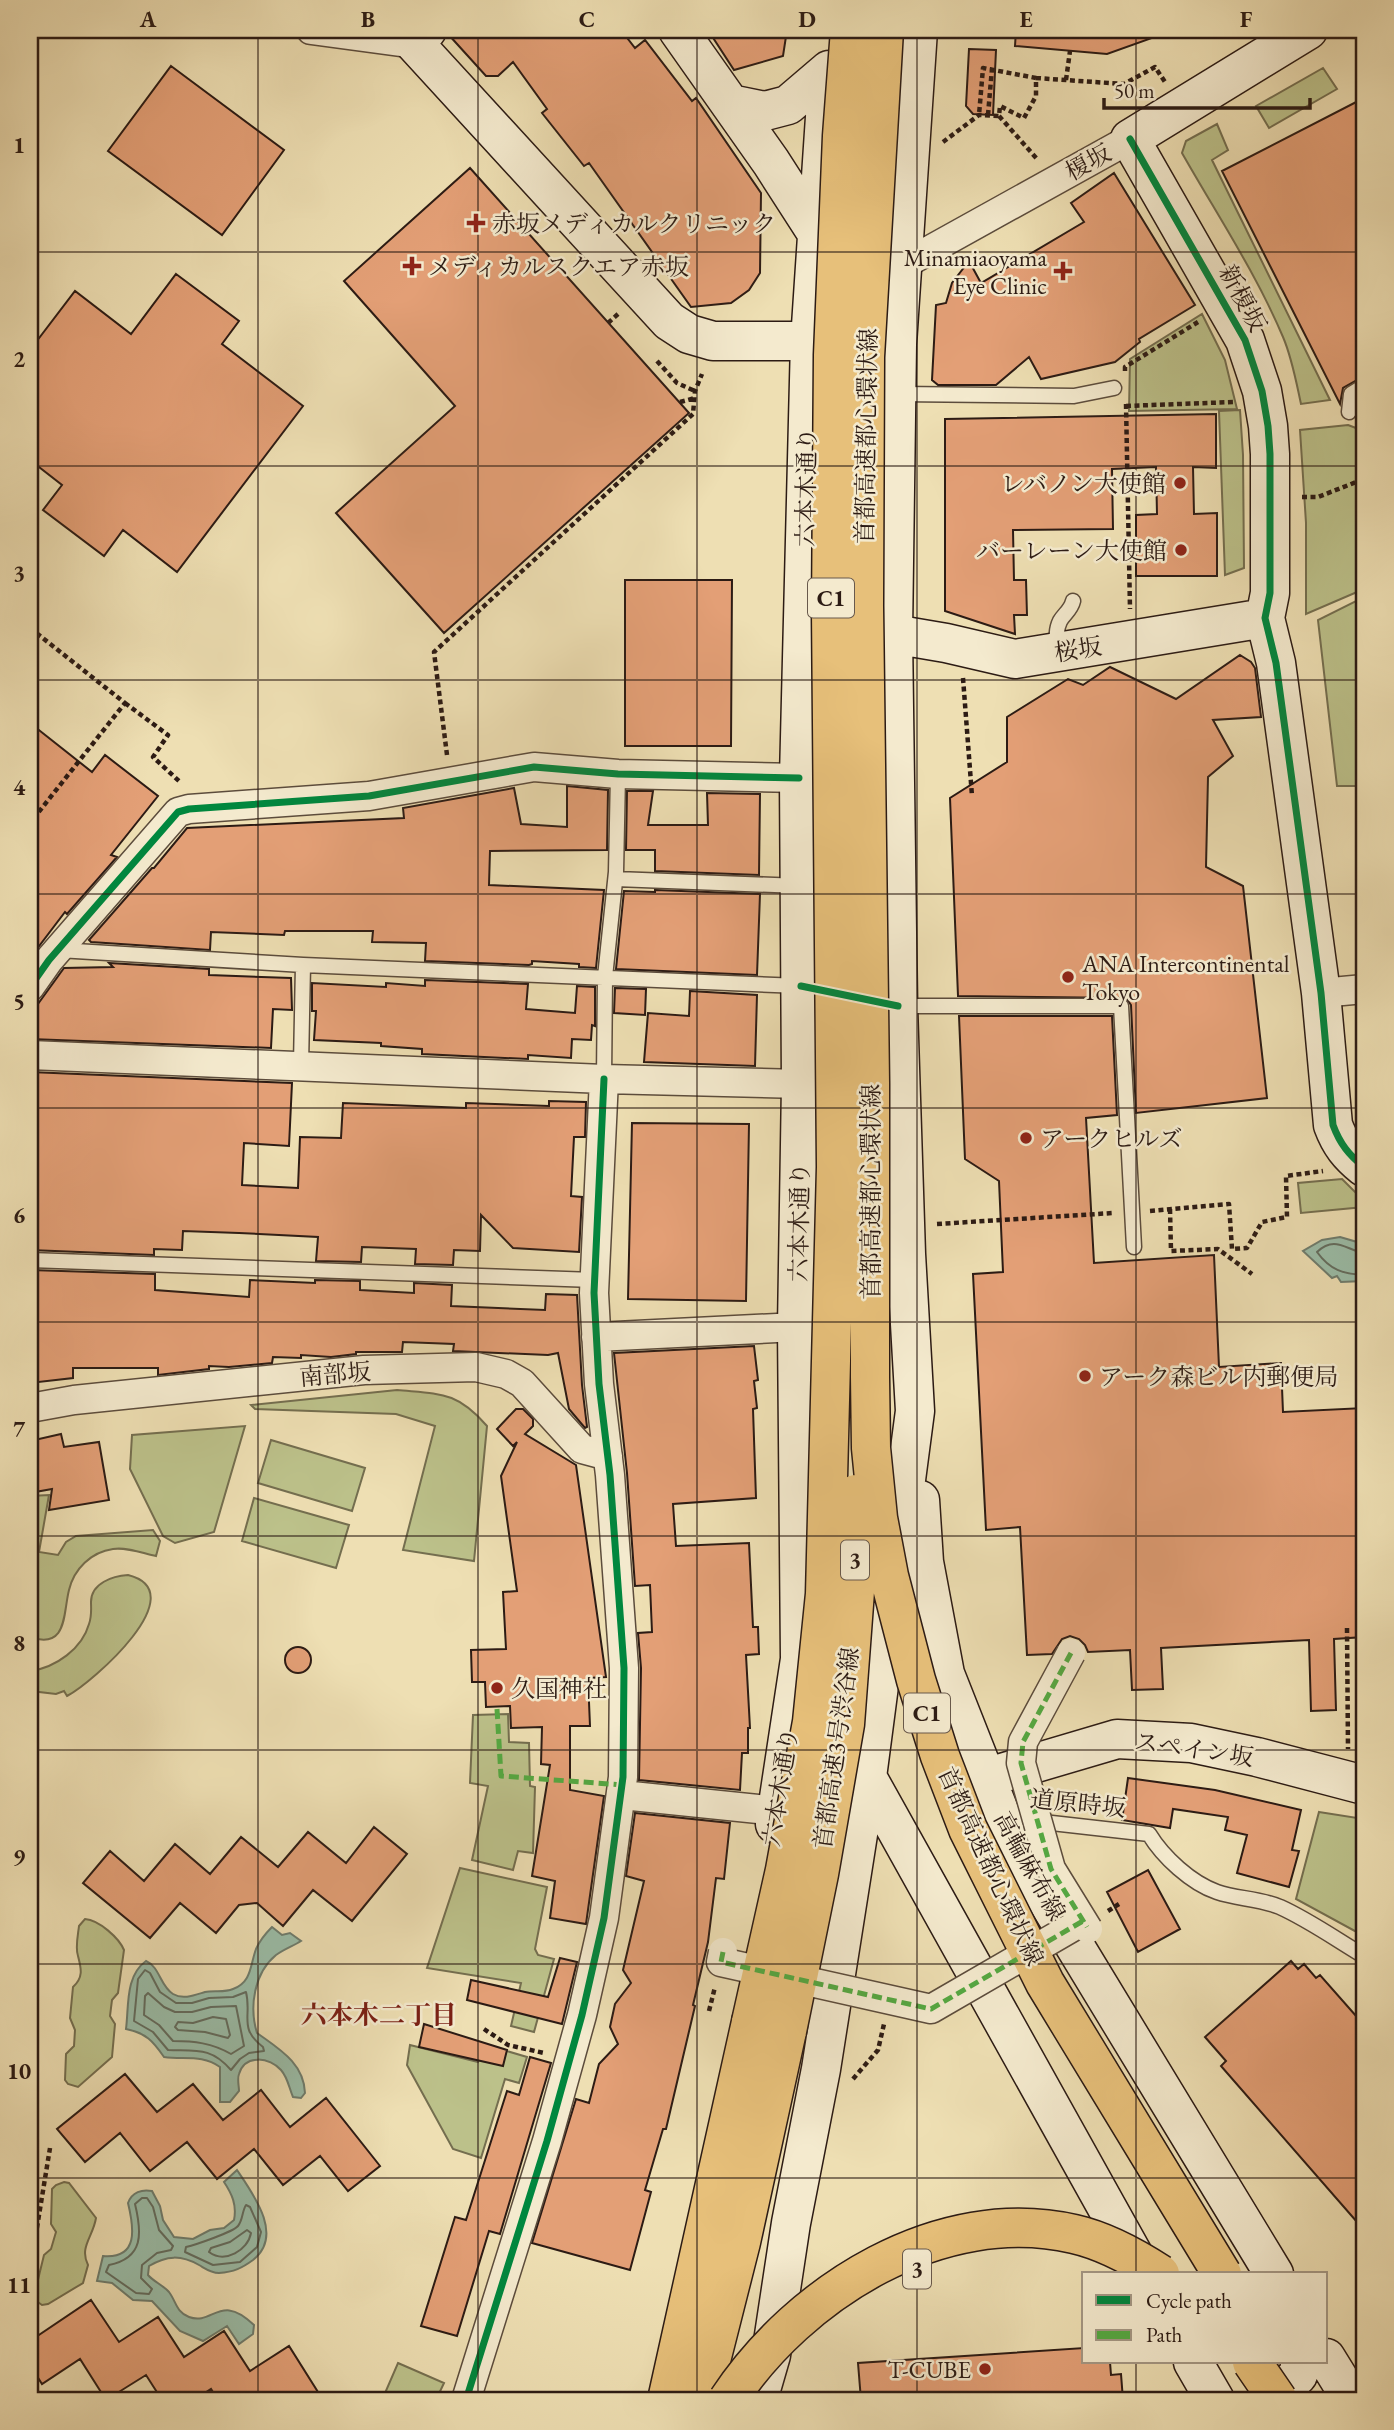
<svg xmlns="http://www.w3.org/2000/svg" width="1394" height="2430" viewBox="0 0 1394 2430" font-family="'EB Garamond','Noto Serif JP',serif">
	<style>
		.green { fill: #bcc18a; stroke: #746e4f; stroke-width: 2 }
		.water { fill: #9abda8; stroke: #6e7c6d; stroke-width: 2 }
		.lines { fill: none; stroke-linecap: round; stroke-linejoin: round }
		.shore { stroke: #636c5e; stroke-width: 2 }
		.building { fill: #e39f76; stroke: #2c1b14; stroke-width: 2 }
		.lane-casing { stroke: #5c4c3c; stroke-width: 17 }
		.street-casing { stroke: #5c4c3c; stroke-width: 31 }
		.secondary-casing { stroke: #2c1b14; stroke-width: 41 }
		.highway-casing { stroke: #2c1b14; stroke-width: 41 }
		.path { stroke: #2c1b14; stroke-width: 4.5; stroke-dasharray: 5 3.5; stroke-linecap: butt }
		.lane { stroke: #f4eace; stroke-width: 14 }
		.street { stroke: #f4eace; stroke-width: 28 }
		.secondary { stroke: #f4eace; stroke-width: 38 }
		.highway { stroke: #e7c07a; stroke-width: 38 }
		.street-bridge-casing { stroke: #5c4c3c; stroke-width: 31; stroke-linecap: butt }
		.highway-bridge-casing { stroke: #2c1b14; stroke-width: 41; stroke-linecap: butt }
		.street-bridge { stroke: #f4eace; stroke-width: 28 }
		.highway-bridge { stroke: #e7c07a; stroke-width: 38 }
		.quiet { stroke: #54a942; stroke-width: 5; stroke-dasharray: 10 5; stroke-linecap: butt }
		.cycleway-casing { stroke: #f4eace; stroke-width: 11 }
		.cycleway { stroke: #00873e; stroke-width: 7 }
		.grid { fill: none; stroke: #2c1b14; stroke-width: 2; stroke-opacity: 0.55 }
		.poi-dot { fill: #8f2418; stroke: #f4eace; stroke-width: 2.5 }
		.labels { text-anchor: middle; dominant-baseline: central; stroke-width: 5; stroke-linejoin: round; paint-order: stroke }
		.shield { fill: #f4eace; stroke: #68594c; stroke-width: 2 }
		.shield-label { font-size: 23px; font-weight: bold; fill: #2c1b14 }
		.street-label { font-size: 24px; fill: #2c1b14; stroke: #f4eace }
		.poi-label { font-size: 24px; fill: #2c1b14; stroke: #f4eace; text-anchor: start }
		.neighbourhood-label { font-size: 26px; font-weight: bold; fill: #7a1f14; stroke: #f4eace }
		.neatline { fill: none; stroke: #2c1b14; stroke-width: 2.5 }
		.grid-label { font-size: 23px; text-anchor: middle; font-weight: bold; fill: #2c1b14 }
	</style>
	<rect width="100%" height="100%" fill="#eedfb3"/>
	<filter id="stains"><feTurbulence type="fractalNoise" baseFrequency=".00286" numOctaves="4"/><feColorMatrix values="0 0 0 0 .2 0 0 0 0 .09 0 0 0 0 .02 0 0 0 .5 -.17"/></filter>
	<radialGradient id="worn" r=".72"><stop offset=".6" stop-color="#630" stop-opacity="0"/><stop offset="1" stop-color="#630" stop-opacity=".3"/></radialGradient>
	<path class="green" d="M1323,68L1337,89L1269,128L1256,106Z
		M1217,124L1228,150L1212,160L1330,400L1301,404C1296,381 1292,358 1283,337C1256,273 1216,213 1182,153L1186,141Z
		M1202,314L1225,360L1237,409L1129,411L1130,359Z
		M1240,410L1243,455L1244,568L1225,575L1219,411Z
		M1348,425L1364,431V589L1306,614V523L1300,430Z
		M1364,597V786H1337L1318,620Z
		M1342,1179L1356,1193L1364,1196V1207L1301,1213L1298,1183Z
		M397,1390C440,1394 457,1391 487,1426L474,1561L403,1550L435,1426L396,1414L255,1409L251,1405Z
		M245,1426L214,1532L175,1543L163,1536L130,1469L132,1435Z
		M271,1440L365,1468L352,1511L258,1483Z
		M49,1495L39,1552L58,1555L66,1542L76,1536L153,1530L160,1541L156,1556C142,1553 127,1547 113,1549C91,1552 74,1569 69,1590C63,1613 68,1650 30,1637V1496Z
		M254,1498L349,1525L336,1568L242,1541Z
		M128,1575C196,1592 92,1683 67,1696L64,1691L56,1694L31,1691V1671C56,1667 82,1649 89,1624C92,1616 91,1609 91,1602C91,1583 113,1576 128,1575Z
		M508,1714L509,1742L529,1743L530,1786L535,1787L533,1853L518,1851L513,1870L472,1860L488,1786L470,1783L473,1715Z
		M1319,1812L1364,1819V1936L1296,1899Z
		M460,1868L547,1887L535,1949L538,1955L554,1959L534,2032L511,2026L521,1983L427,1968Z
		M85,1919C99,1920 119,1938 124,1950L118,1993L112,2000L110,2016L115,2024L112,2057L78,2087L68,2084L65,2080L66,2054L74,2046L75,2030L70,2018L73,1987C84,1977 81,1968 78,1956C75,1948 78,1935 79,1926Z
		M483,2044L527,2057L519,2083L505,2079L481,2158L453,2149L407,2065L410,2045L478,2062Z
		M64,2182L69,2183L96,2218C93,2237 79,2247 88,2265L83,2283L48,2304L42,2305L35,2300L34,2296L44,2255L51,2249L56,2232L51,2224L52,2189L56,2185Z
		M398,2363L444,2383L436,2400H382Z"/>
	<path class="water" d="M1340,1237L1357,1242L1364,1248V1281L1341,1282L1337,1276L1332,1278L1303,1251L1322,1240Z
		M272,1927L282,1935L290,1933L301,1941C293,1946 284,1949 276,1955C254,1973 249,2007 257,2033C279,2049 304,2063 305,2093L301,2098L293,2097C289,2088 288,2078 281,2070C270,2057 245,2054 239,2074C237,2079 239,2086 239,2091L230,2102H220V2067C202,2054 184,2060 164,2057C153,2041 146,2033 126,2029C129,2006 125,1976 146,1961C160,1967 160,1986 173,1994C183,2000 195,1995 205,1992C214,1990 224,1993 233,1989C252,1982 250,1965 256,1949C260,1940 266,1933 272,1927Z
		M237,2170C254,2195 284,2236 253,2260C242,2268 234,2272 219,2273C211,2273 206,2269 199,2265C181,2255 167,2255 149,2266L148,2275C154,2282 163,2285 169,2292C176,2301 176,2312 189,2317C213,2326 220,2292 254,2325L253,2334L239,2344L227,2326L203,2341L180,2331L152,2301L133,2300L112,2283L97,2281L103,2256C139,2259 134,2228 128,2203C132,2192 142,2189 152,2191L160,2206L163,2220L174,2237L193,2239L210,2230L224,2228L234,2220C237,2205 232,2194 224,2182Z"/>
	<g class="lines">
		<path class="shore" d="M1364,1253C1346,1250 1335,1235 1317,1252C1330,1270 1343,1274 1364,1275
			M145,1970L150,1973L160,1992L176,2003H192L209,1998L233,1997L246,1992C252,2016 238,2028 263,2047L264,2051L249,2053L240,2059L231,2070C211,2047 197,2051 168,2050L153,2032L134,2021L138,1979Z
			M148,1993L164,2007L175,2012H192L211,2007L236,2006L244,2046L231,2054C212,2043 194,2041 173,2041L159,2025L144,2015L145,1996Z
			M213,2017L226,2019L230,2035L228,2038L205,2032L178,2030L175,2027L178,2022L193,2023Z
			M142,2198H147L153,2207L159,2230L173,2246L171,2250L157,2253L142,2265L141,2278L152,2289L149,2294L136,2293L106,2272L109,2265C144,2258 142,2233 135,2204Z
			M246,2205L250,2207L261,2232L257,2247L240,2262L213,2265L185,2252L186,2247C195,2245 233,2232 238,2226C243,2220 242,2211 246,2205Z
			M247,2230L251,2233C248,2250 225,2264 209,2252L211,2248L230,2242Z"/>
	</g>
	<path class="building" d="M448,30H621L635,48L645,40L692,101L696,98L761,193L760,273L749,290L731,303L691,307L589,163L584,166L542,113L547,109L513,62L498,76H486L448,34Z
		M708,30H787L783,56L734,70Z
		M1016,30H1165L1166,33L1107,54L1015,46Z
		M969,49L996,50L993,115L973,114L966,106Z
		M171,66L284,150L222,235L108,151Z
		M1364,98V376L1343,388L1340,404L1222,171Z
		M470,168L689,413L444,633L336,513L455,406L344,281Z
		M1114,173L1195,305L1139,339L1140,342L1115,362L1041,379L1029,357L996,385H938L932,380L936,305L946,303L952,283L969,261L981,283L1084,222L1071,203Z
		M176,274L239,321L222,344L303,406L177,572L123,530L104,556L43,510L62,485L30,460V350L75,291L131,334Z
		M1216,414V468L1193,467L1194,514L1217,513V576H1136V515L1157,514L1156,467L1112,469L1113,529L1013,530L1014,580H1026L1027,615H1014L1015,634L945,611V419Z
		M625,580H732L731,746H625Z
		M1240,655L1251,662L1255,668L1261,717L1213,720L1233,756L1208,777L1206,867L1243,886L1267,1098L1136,1113L1131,1005L1126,998L958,996L950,798L1007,762V717L1068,679L1083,685L1110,667L1176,699Z
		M30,723L92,772L105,755L158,796L111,855L117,857L67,914L65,912L30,958Z
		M567,786L608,790L607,850L490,851L489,885L604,890L596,968L579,967V964L532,961V964L529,965L425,961L426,943L372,942L373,931H285L284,935L211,932L210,950L91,942L89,940L152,868H154L187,828L404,818L403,808L514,788L521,824L567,827Z
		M627,791H653L648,825H708L707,793L760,794L759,875L655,871V850H626Z
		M655,890L760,894L757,975L616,969L624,891L655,892Z
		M109,963L209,969V975L291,978L292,1010L273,1009L271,1048L30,1039V1015L64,968L113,967Z
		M425,980L528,984L526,1009L575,1013L577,986L595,987V1026L592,1025L591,1040L572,1039L571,1058L528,1055V1059L422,1054V1049L381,1046V1043L314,1040L316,1011H312V983L386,987V983L425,986Z
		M615,988L646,989L645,1015L614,1013Z
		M690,991L757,995L755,1066L644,1062L648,1013L689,1016Z
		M959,1016H1112L1117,1115L1086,1118L1094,1263L1214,1255L1219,1367L1281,1363L1283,1412L1364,1408V1637L1334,1639L1336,1710L1311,1711L1309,1640L1161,1648L1163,1689L1132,1690L1130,1650L1088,1652L1085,1645L1079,1639L1070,1636L1062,1639L1052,1654L1027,1655L1020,1527L986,1530L973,1274L1003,1272L999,1181L965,1159Z
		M30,1072L292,1083L289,1146L244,1143L242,1185L298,1188L300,1137L341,1138L343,1103L466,1108V1103L549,1106V1101L586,1102L585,1137H574L571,1196L582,1197L579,1252L513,1248L481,1215L480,1251L454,1250L453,1265L415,1264L416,1249L362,1247L361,1262L316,1261L318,1237L239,1233L183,1231L182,1250L154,1249V1255L30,1250Z
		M632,1123L749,1124L746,1301L628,1299Z
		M30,1270L155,1274V1290L249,1297L250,1280L315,1283V1280L360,1281V1290L414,1293V1283L452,1285L451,1306L545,1310L546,1294L577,1295L582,1385L587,1427L585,1428L569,1409L558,1353L548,1355L453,1351L454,1344L403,1342L402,1352H356V1354L331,1357L301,1355V1358L273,1357L272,1363L229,1367L209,1366V1369L158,1375V1368H73V1378L30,1383Z
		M754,1346L758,1380L754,1381L757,1408L753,1409L756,1498L673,1504L676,1546L749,1543L753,1627H758L759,1654L746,1655L750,1728H748V1753H742L740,1790L639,1780L641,1668L638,1633L652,1632L650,1585L635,1586L627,1473L614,1353Z
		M516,1409H523L533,1419V1426L525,1434L576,1465L606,1677L588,1678L590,1726H570V1790L604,1796L586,1924L550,1918L555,1881L532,1876L550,1765L541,1764L542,1727L511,1728L510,1706L486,1707L485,1682H472L471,1650L506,1649L503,1592L517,1591L501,1476L517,1442L513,1446L497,1429Z
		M61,1434L64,1447L99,1442L109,1500L49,1510L52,1489L35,1492L30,1467V1441Z
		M285 1660a13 13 0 1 1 26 0a13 13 0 1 1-26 0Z
		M1128,1778L1215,1790L1301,1810L1292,1850L1299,1851L1289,1887L1237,1873L1247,1835L1225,1830L1228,1817L1173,1809L1170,1828L1122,1820Z
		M635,1813L730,1823L724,1879L716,1878L708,1942L693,2005L695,2006L666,2129H663L645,2190L651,2192L630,2270L532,2243L576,2099L589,2103L599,2064L618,2044L610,2027L615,2004L631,1983L623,1970L644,1881L626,1876Z
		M374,1827L407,1854L352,1921L313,1890L283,1926L257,1903L239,1905L216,1933L180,1903L150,1938L83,1883L110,1851L144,1881L175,1844L210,1874L241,1837L278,1867L308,1832L346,1863Z
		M1148,1870L1180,1929L1138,1952L1107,1892Z
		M560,1958L577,1962L562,2024L467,2000L471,1980L548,1997Z
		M1291,1961L1298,1969L1304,1964L1316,1978L1320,1975L1364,2025V2230L1221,2066L1226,2061L1205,2037Z
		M424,2024L507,2050L503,2066L419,2047Z
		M530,2057L551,2063L500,2234L489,2231L457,2336L421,2326L455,2217L466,2220L507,2091L519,2095Z
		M125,2074L157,2112L193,2084L223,2120L261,2090L290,2127L326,2098L380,2166L348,2191L320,2156L283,2185L254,2149L217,2179L187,2142L150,2171L120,2133L85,2162L57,2129Z
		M91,2300L119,2342L158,2317L184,2357L224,2331L250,2371L289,2346L323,2400H218L211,2389L194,2400H162L146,2375L106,2400L80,2359L42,2384L30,2365V2341Z
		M1084,2348V2362H1110L1111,2375L1121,2374L1123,2400H861L858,2363Z"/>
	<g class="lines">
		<g class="lane-casing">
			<path id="lane" d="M899,394L1074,396L1114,388
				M1349,412L1351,394L1364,386
				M1058,651C1057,641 1055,631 1060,621C1064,614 1071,610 1073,601
				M616,879L800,886
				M59,950L303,965L800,986
				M899,1006H1121L1134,1247
				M301,1065L303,965
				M604,1079L605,977L616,872L618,774
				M30,1260L594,1280
				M1034,1821L1149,1834C1163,1857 1191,1883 1217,1892C1237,1899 1258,1898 1280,1907C1309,1920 1337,1940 1364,1956"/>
		</g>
		<g class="street-casing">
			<path id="street" d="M311,30L415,44
				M901,266L1130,139
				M30,987L49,960L178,812L189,809L369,796L534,767L618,774L799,778
				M1321,993L1364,989
				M30,1055L604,1079L801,1084
				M596,1337L797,1327
				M30,1408L74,1400L364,1370L476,1367L506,1374L522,1383L582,1449L608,1456
				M622,1795L777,1811
				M466,2400L547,2141L582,2015L604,1918L623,1777L624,1668L610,1475L599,1384L594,1293L604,1079"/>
		</g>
		<g class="secondary-casing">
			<path id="secondary" d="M427,30L415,44L669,321L689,334L713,341H810
				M678,30L771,162L816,232
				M1308,30L1130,139L1245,340L1262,391L1268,426L1270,454V593L1265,618L1276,663L1321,993L1333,1125C1340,1144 1349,1155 1364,1167
				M730,104L765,111L788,105L829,70
				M893,634L946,643L1015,659L1265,618
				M920,1500L924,1562L945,1674L1011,1841L1274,2274
				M862,1768L1144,2274
				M985,1778L1117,1739L1191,1743L1257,1757L1364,1785
				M775,1824L800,1659L797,1327L801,1084L799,778L810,341L826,102
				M1326,2358L1352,2400
				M1193,2362L1215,2400
				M758,2400L771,2355L791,2223L821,2069L867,1777L915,1411L906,1254L898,1006L893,634L897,344L918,30
				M1272,2400L1298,2375L1301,2362"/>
		</g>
		<g class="highway-casing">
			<path id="highway" d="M667,2400L751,2022
				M701,2400L741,2242L787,2031"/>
		</g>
		<path class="path" d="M1036,78L1124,84L1155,67L1165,82
			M1066,80L1070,51
			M988,115L992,68
			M999,116L1038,160
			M943,142L979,115L999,116L1000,106L1024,118L1036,96V78L983,68L979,115
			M608,323L618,314
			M657,361L677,383L695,391
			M1125,371V367L1198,322
			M680,402L695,398
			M1126,404L1130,609
			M1126,406L1233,402
			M1302,497H1318L1364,479
			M30,628L125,703L30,823
			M963,678L972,796
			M125,703L168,735L153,757L180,782
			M447,755L434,652L693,414L695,391L702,374
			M1170,1209L1171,1251L1218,1249L1252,1274
			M1150,1211L1229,1204L1232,1249L1247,1248L1262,1222L1287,1217L1286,1176L1323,1171
			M937,1224L1113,1213
			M1347,1628L1348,1749
			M1108,1911L1119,1904
			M709,2011L715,1987
			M484,2029L508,2045L544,2053
			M853,2079L878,2050L884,2024
			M30,2270L50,2148
			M30,2392L33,2397L44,2400"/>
		<use href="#lane" class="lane"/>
		<use href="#street" class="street"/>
		<use href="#secondary" class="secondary"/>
		<use href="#highway" class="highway"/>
		<g class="street-bridge-casing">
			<path id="street-bridge" d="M1071,1653L1023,1742L1021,1763L1051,1869L1088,1929
				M723,1952L721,1962L931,2009L1083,1921"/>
		</g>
		<g class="highway-bridge-casing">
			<path id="highway-bridge" d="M884,30L865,357L864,606L870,1083V1377L871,1448L878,1518L889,1576L916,1680L940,1756L968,1829L1045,1983L1222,2274
				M751,2022L785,1870L812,1722L825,1594L836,1167L831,611L833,355L842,136L850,30
				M787,2031L819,1874L845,1724L855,1591L856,1494
				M1252,2362L1278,2400
				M728,2400C799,2292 941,2203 1074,2234C1105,2241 1134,2257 1160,2274"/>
		</g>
		<use href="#street-bridge" class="street-bridge"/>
		<use href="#highway-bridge" class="highway-bridge"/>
		<path class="quiet" d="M1071,1653L1023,1742L1021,1763L1051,1869L1087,1927
			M497,1709L501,1776L623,1785
			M723,1952L721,1962L931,2009L1083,1921"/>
		<g class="cycleway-casing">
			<path id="cycleway" d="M1130,139L1245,340L1262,391L1268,426L1270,454V593L1265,618L1276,663L1321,993L1333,1125C1340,1144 1349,1155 1364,1167
				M801,986L898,1006
				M30,987L49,960L178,812L189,809L369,796L534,767L618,774L799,778
				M466,2400L547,2141L582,2015L604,1918L623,1777L624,1668L610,1475L599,1384L594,1293L604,1079"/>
		</g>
		<use href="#cycleway" class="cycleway"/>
	</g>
	<path class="grid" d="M258,30V2400M478,30V2400M697,30V2400M917,30V2400M1136,30V2274M30,252H1364M30,466H1364M30,680H1364M30,894H1364M30,1108H1364M30,1322H1364M30,1536H1364M30,1750H1364M30,1964H1364M30,2178H1364M1136,2362V2400"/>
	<g class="poi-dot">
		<path d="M472.5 212.5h7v7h7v7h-7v7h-7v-7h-7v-7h7z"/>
		<path d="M408.5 255.5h7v7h7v7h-7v7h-7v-7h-7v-7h7z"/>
		<path d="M1059.5 260.5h7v7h7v7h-7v7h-7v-7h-7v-7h7z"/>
		<circle cx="1180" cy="483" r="7"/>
		<circle cx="1181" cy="550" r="7"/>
		<circle cx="1068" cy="977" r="7"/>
		<circle cx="1026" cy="1138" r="7"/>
		<circle cx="1085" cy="1376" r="7"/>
		<circle cx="497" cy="1688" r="7"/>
		<circle cx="985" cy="2369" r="7"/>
	</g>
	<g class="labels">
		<g class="shield">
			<rect x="808" y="578.5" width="46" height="39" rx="5"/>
			<rect x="841" y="1540.5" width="28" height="39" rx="5"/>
			<rect x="904" y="1693.5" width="46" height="39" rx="5"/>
			<rect x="903" y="2249.5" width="28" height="39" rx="5"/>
		</g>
		<g class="shield-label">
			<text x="831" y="598">C1</text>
			<text x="855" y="1560">3</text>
			<text x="927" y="1713">C1</text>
			<text x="917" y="2269">3</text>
		</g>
		<g class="street-label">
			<text transform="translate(1088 162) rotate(-29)">榎坂</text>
			<text transform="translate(1243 298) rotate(62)">新榎坂</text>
			<text transform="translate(866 436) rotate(-89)">首都高速都心環状線</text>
			<text transform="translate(806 487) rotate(-89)">六本木通り</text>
			<text transform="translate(1078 649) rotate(-9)">桜坂</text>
			<text transform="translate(870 1192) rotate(-90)">首都高速都心環状線</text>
			<text transform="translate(799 1222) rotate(-89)">六本木通り</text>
			<text transform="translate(335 1374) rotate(-5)">南部坂</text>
			<text transform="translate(836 1748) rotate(-82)">首都高速3号渋谷線</text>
			<text transform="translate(1194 1749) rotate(8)">スペイン坂</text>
			<text transform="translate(780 1787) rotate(-81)">六本木通り</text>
			<text transform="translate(1078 1803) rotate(6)">道原時坂</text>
			<text transform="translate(991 1866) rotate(65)">首都高速都心環状線</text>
			<text transform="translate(1030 1866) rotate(61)">高輪麻布線</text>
		</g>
		<g class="poi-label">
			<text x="492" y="223">赤坂メディカルクリニック</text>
			<text x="1047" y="257" text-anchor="end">Minamiaoyama<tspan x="1047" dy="28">Eye Clinic</tspan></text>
			<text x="428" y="266">メディカルスクエア赤坂</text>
			<text x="1166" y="483" text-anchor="end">レバノン大使館</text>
			<text x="1167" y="550" text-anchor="end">バーレーン大使館</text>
			<text x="1082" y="963">ANA Intercontinental<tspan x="1082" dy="28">Tokyo</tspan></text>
			<text x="1040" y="1138">アークヒルズ</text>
			<text x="1099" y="1376">アーク森ビル内郵便局</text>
			<text x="511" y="1688">久国神社</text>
			<text x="971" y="2369" text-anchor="end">T-CUBE</text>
		</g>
		<g class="neighbourhood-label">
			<text x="379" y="2015">六本木二丁目</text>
		</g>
	</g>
	<rect width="1394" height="2430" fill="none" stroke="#eedfb3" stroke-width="77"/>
	<rect x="1082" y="2272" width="245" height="91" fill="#f4eace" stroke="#a49784" stroke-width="2"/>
	<rect x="1096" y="2295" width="35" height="10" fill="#00873e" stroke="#a49784" stroke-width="2"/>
	<text x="1146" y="2308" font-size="21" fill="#2c1b14">Cycle path</text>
	<rect x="1096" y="2330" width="35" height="10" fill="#54a942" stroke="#a49784" stroke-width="2"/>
	<text x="1146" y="2342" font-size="21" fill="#2c1b14">Path</text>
	<path d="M1104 98v10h206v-10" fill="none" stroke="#2c1b14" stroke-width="3.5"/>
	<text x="1114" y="98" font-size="21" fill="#2c1b14" stroke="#f4eace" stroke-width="5" paint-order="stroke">50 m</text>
	<rect x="38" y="38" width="1318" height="2354" class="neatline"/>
	<g class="grid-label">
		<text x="148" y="27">A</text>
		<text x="368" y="27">B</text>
		<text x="587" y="27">C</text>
		<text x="807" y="27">D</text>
		<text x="1026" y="27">E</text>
		<text x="1246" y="27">F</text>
		<text x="19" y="153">1</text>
		<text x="19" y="367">2</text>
		<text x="19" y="581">3</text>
		<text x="19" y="795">4</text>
		<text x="19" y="1009">5</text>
		<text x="19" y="1223">6</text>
		<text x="19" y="1437">7</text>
		<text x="19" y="1651">8</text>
		<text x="19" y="1865">9</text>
		<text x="19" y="2079">10</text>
		<text x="19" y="2293">11</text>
	</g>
	<rect width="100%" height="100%" filter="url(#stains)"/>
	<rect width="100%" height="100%" fill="url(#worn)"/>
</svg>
